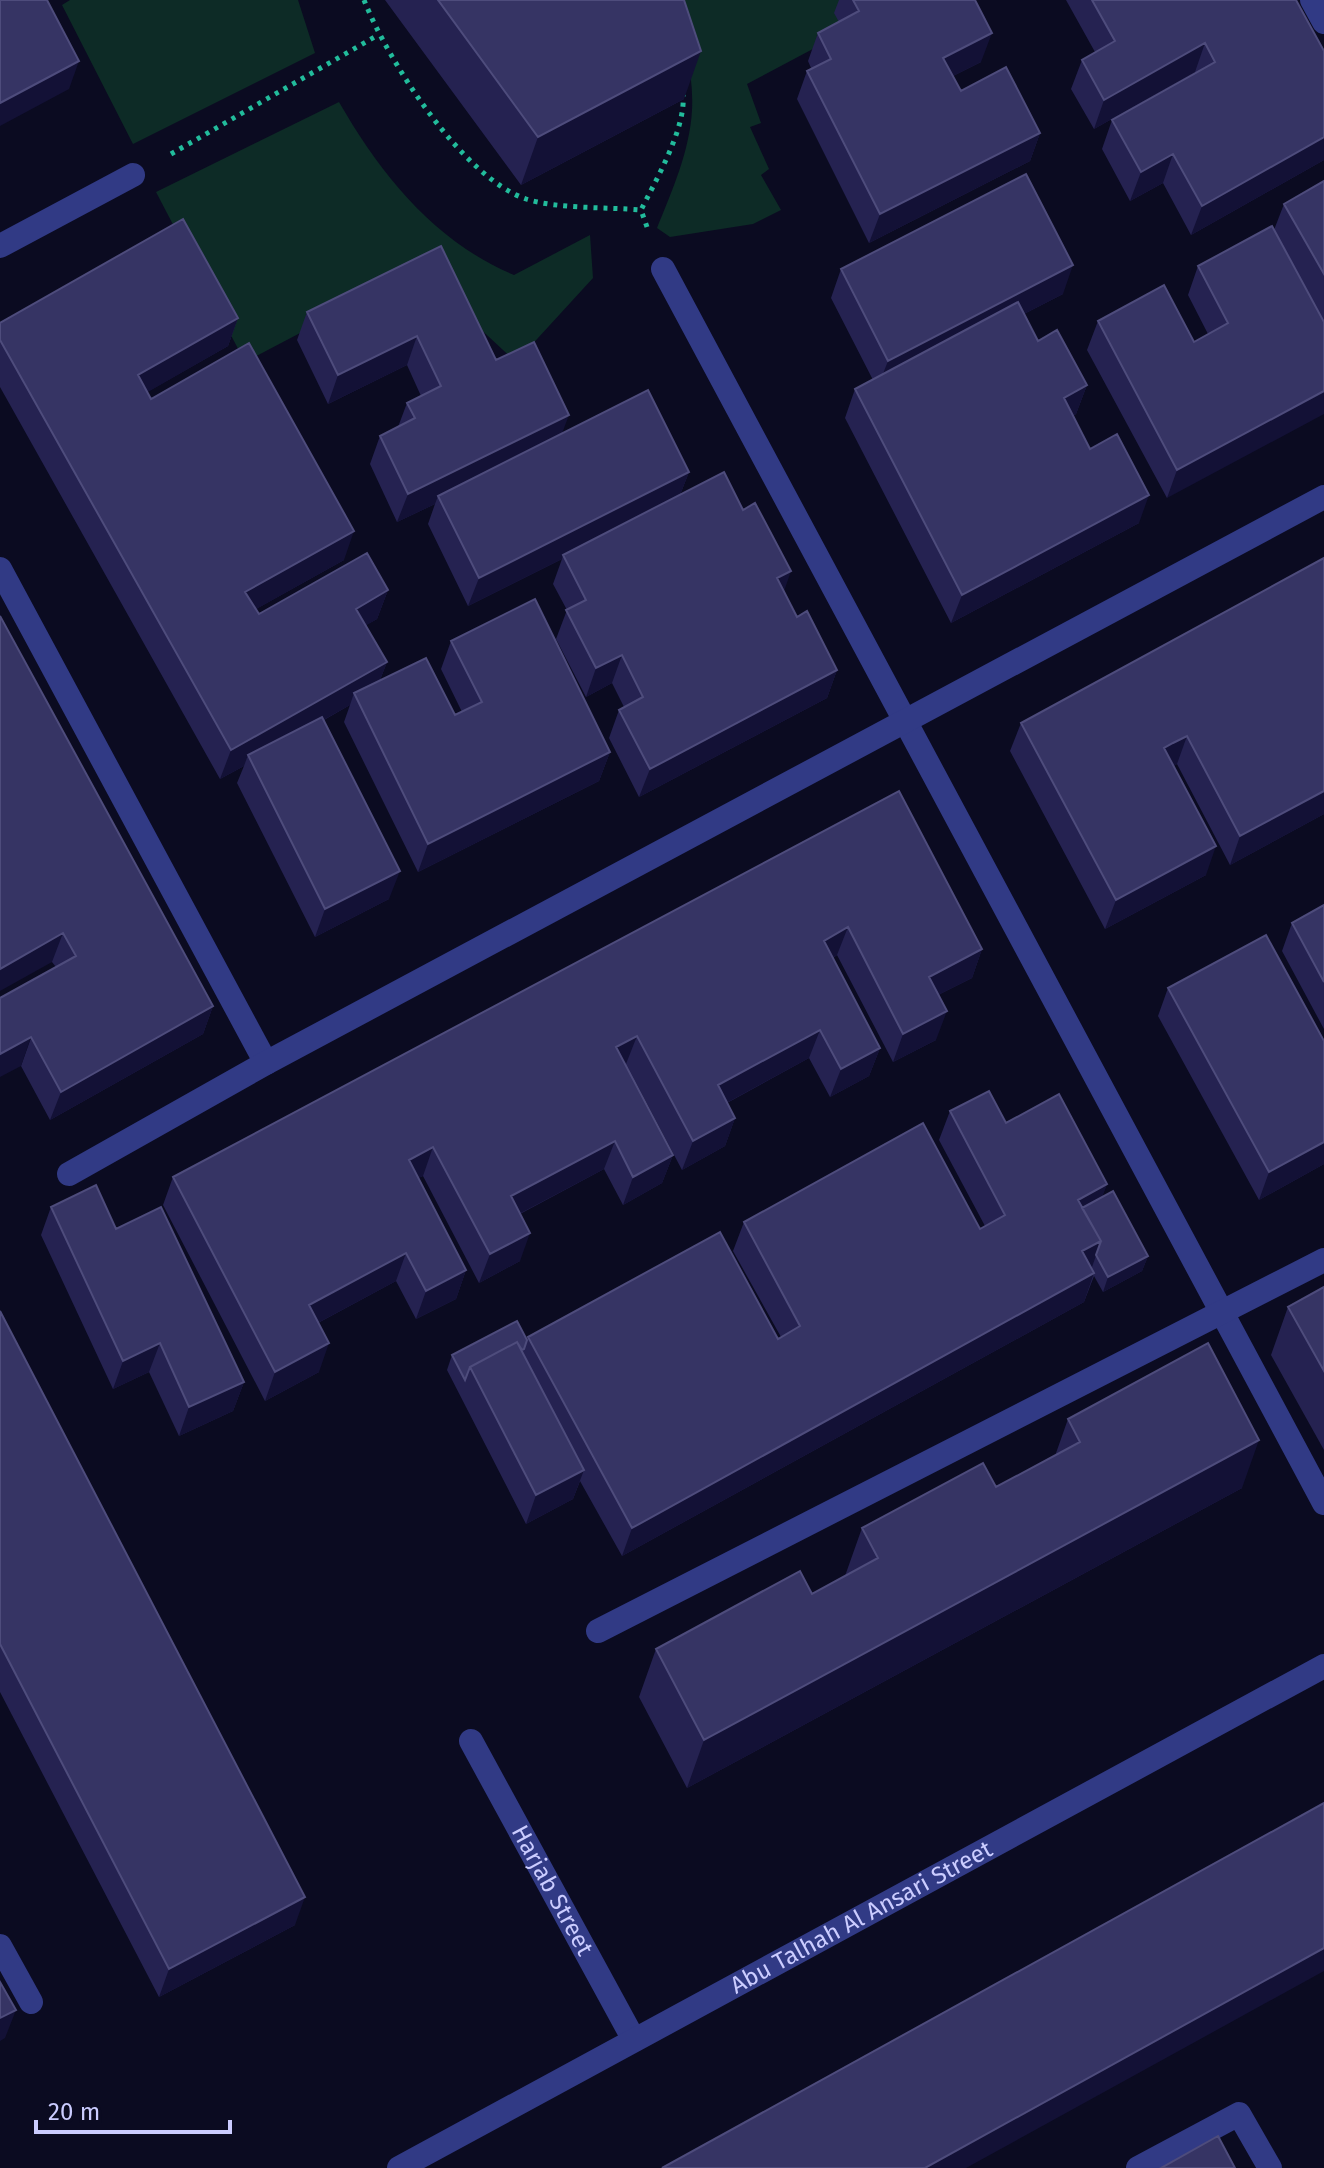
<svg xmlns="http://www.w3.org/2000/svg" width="1324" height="2168" viewBox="0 0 1324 2168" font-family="'Fira Sans',sans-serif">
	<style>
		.green { fill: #0d2b26 }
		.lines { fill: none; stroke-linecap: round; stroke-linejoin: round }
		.path { stroke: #22bc9c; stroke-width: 5; stroke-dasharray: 4 6; stroke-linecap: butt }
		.minor { stroke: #313a85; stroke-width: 24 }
		.wall { fill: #252251 }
		.shaded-wall { fill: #131136 }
		.building { fill: #363464; stroke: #4e4c7c; stroke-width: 2 }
		.labels { text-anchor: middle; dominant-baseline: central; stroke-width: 7; stroke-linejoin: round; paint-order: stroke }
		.street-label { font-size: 24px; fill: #cbccff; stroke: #0b0b21 }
	</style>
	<rect width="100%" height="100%" fill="#0b0b21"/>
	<path class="green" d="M70,0H298L315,53L133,144L62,5Z
		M674,0H905L747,84L761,123L750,127L769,169L761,175L781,210L753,224L670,237L657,228C672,191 690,150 692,110C694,73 683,35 674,0Z
		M339,102C381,175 435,242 514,275L590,235L593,278L516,362L418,271L245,362L156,192Z"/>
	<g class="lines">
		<path class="path" d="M364,0C388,61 462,177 526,199C557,209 607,207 641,210
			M171,154L378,35
			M647,227L641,210C656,180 686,128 683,95"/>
		<g class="minor">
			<path d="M1312,0L1324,22"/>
			<path d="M0,246L133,175"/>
			<path d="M663,269L1324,1503"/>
			<path d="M0,569L266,1063"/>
			<path d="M69,1174L266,1063L1324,497"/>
			<path d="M598,1631L1324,1260"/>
			<path id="s1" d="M471,1741L634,2040"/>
			<path d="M0,1946L31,2002"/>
			<path id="s2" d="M399,2168L1324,1666"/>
			<path d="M1138,2168L1239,2114L1270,2168"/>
		</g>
	</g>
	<path class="wall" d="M385,0H684V99L521,185Z
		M839,0H975L981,62L953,76L961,91L1040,133L1030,161L869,243L797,99L807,71L811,68L808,61L818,33L839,22L834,13Z
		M1066,0H1296L1324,51V160L1191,235L1163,183L1130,201L1102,149L1112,120L1196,73L1195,72L1094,129L1071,89L1082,60L1095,52Z
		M1324,181V321L1167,498L1087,350L1098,321L1194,342L1208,334L1188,295L1198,266L1274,230L1284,204Z
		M441,246L496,360L562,433L689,472L680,495L784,592L797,617L837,670L827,698L639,797L609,738L619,710L624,707L612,683L586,697L556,639L567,610L553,584L562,559L468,606L428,524L435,504L397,522L370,464L380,436L398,427L407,403L421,396L407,365L328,404L297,340L307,312Z
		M841,269L1063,294L1024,314L1038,341L1087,385L1076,414L1073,416L1090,449L1139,523L951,623L845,418L855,389L873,380L831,298Z
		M238,318L228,346L147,392L151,399L344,560L256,609L259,614L388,590L377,619L366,625L387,662L380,680L455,715L462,712L441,669L451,641L610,752L599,781L418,872L344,722L350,705L324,720L389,899L315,937L237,783L244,766L220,779L0,387V323Z
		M1324,558V814L1230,865L1177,764L1173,766L1206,875L1105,929L1010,751L1021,723Z
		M0,616L213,1006L203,1034L50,1120L21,1066L56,967L52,962Z
		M899,791L982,949L972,978L938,995L936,1040L893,1062L837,955L833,958L880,1048L869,1076L830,1097L809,1058L727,1103L735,1118L725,1146L682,1170L626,1064L673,1155L662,1183L623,1205L604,1169L520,1214V1261L479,1283L423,1176L418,1178L466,1270L456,1299L416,1319L396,1281L318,1323L319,1372L265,1401L163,1205L173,1177Z
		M1324,905V1029L1282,951L1292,923Z
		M1168,988L1324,1041V1164L1259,1200L1158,1016Z
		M950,1111L1006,1123L1107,1184L1102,1196L1148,1256L1142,1271L1103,1292L1094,1276L1084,1302L622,1556L580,1481L573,1499L526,1524L447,1370L452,1355L527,1340L528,1337L778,1339L781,1337L733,1251L744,1222L980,1229L985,1226L939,1140Z
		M51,1207L116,1229L244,1382L233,1411L179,1436L149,1372L113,1389L41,1235Z
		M1324,1287V1450L1271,1355L1288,1307Z
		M0,1311L295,1925L159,1997L0,1692Z
		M1068,1419L1242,1488L687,1788L639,1697L656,1649L812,1594L845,1576L862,1528L996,1487L1055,1456Z"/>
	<path class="shaded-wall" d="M992,33L981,62L933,86L943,58Z
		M1205,43L1195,72L1094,129L1104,100Z
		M701,51L684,99L521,185L538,137Z
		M79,61L69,89L0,126V103Z
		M1040,133L1030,161L869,243L880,214Z
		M1324,137V160L1191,235L1202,206Z
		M1173,154L1163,183L1130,201L1141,172Z
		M1073,265L1063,294L877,389L888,361Z
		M238,318L228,346L127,404L138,375Z
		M417,336L407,365L328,404L338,375Z
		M1087,385L1076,414L1053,426L1064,398Z
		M1324,391V414L1167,498L1177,470Z
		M569,415L558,444L438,496L435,504L397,522L408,494Z
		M689,472L678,500L563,555L562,559L468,606L479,578Z
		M1149,495L1139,523L951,623L962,595Z
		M354,531L344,560L235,621L245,592Z
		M791,571L781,600L777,578Z
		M388,590L377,619L346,637L356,609Z
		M622,655L612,683L586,697L596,668Z
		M387,662L376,690L354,693L350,705L251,761L248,755L244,766L220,779L231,750Z
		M837,670L827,698L639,797L650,769Z
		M1187,736L1177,764L1153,777L1164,748Z
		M610,752L599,781L418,872L428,844Z
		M1324,791V814L1230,865L1240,836Z
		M1216,846L1206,875L1105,929L1116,900Z
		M400,871L389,899L315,937L325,909Z
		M848,927L837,955L814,970L824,941Z
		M63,933L52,962L0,991V969Z
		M982,949L972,978L918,1005L929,977Z
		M213,1006L203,1034L50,1120L61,1092Z
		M947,1011L936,1040L893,1062L903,1034Z
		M820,1030L809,1058L708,1113L718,1085Z
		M637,1036L626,1064L606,1075L616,1047Z
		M31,1037L21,1066L0,1077V1054Z
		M880,1048L869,1076L830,1097L841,1069Z
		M735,1118L725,1146L682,1170L693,1141Z
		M615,1141L604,1169L500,1224L511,1196Z
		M1324,1142V1164L1259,1200L1269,1172Z
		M433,1147L423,1176L398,1188L409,1160Z
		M673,1155L662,1183L623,1205L633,1177Z
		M1107,1184L1097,1212L1078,1222V1200Z
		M530,1233L520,1261L479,1283L490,1254Z
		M1101,1241L1091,1270L1082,1251Z
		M406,1253L396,1281L299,1333L309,1305Z
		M1148,1256L1142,1271L1103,1292L1108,1277Z
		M466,1270L456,1299L416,1319L426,1291Z
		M1094,1273L1084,1302L622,1556L632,1528Z
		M160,1343L149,1372L113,1389L123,1361Z
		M329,1343L319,1372L265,1401L275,1372Z
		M244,1382L233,1411L179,1436L189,1407Z
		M1259,1440L1242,1488L687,1788L704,1740Z
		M584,1470L573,1499L526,1524L536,1495Z
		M305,1897L295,1925L159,1997L169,1969Z
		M1324,1948V1971L966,2168H925Z
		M16,2010L5,2038L0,2041V2018Z"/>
	<path class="building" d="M0,0H47L79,61L0,103Z
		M438,0H684L701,51L538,137Z
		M853,0H975L992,33L943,58L961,91L1006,67L1040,133L880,214L807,71L831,59L818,33L859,11Z
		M1092,0H1296L1324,51V137L1202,206L1173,154L1141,172L1112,120L1215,62L1205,43L1104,100L1082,60L1115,41Z
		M1026,174L1073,265L888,361L841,269Z
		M1324,181V274L1284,204Z
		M183,219L238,318L138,375L151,399L249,343L354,531L245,592L259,614L367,553L388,590L356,609L387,662L231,750L0,340V323Z
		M1272,226L1324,322V391L1177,470L1098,321L1164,285L1194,342L1228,323L1198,266Z
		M441,246L496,360L534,342L569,415L408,494L380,436L415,418L407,403L441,386L417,336L338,375L307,312Z
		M1018,302L1038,341L1057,330L1087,385L1064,398L1090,449L1117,434L1149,495L962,595L855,389Z
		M648,390L689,472L479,578L438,496Z
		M724,472L743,510L755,503L791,571L777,578L797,617L807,611L837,670L650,769L619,710L643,697L622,655L596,668L566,610L586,600L563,555Z
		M1324,558V791L1240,836L1187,736L1173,743L1164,748L1216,846L1116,900L1021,723Z
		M535,599L610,752L428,844L354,693L426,658L455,715L482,702L451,641Z
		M0,616L213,1006L61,1092L31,1037L0,1054V998L76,956L63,933L0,969Z
		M322,717L400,871L325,909L248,755Z
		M899,791L982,949L929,977L947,1011L903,1034L848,927L824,941L880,1048L841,1069L820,1030L718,1085L735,1118L693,1141L637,1036L616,1047L673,1155L633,1177L615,1141L511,1196L530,1233L490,1254L433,1147L409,1160L466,1270L426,1291L406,1253L309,1305L329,1343L275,1372L173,1177Z
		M1324,905V982L1292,923Z
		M1266,935L1324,1041V1142L1269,1172L1168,988Z
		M989,1091L1006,1123L1059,1094L1107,1184L1078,1200L1101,1241L1082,1251L1094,1273L632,1528L528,1337L720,1232L778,1339L800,1326L744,1222L923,1123L980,1229L1005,1215L950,1111Z
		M96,1185L116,1229L161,1207L244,1382L189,1407L160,1343L123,1361L51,1207Z
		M1113,1191L1148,1256L1108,1277L1096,1255L1101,1241L1082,1208Z
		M1324,1287V1371L1288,1307Z
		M0,1311L305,1897L169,1969L0,1644Z
		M517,1321L527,1340L524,1349L522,1350L517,1342L470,1367L465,1380L452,1355Z
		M517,1342L584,1470L536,1495L470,1367Z
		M1208,1343L1259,1440L704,1740L656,1649L800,1571L812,1594L878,1558L862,1528L983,1463L996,1487L1080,1442L1068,1419Z
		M1324,1803V1948L925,2168H662Z
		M0,1982L16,2010L0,2018Z
		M1218,2136L1235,2168H1161Z"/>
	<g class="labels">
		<g class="street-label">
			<text stroke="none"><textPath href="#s1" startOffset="170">Harjab Street</textPath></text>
			<text stroke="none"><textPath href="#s2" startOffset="526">Abu Talhah Al Ansari Street</textPath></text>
		</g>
	</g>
	<path d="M36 2120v12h194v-12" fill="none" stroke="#cbccff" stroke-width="4"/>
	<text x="48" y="2120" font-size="24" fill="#cbccff" stroke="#0b0b21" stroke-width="6" paint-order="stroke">20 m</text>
</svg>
